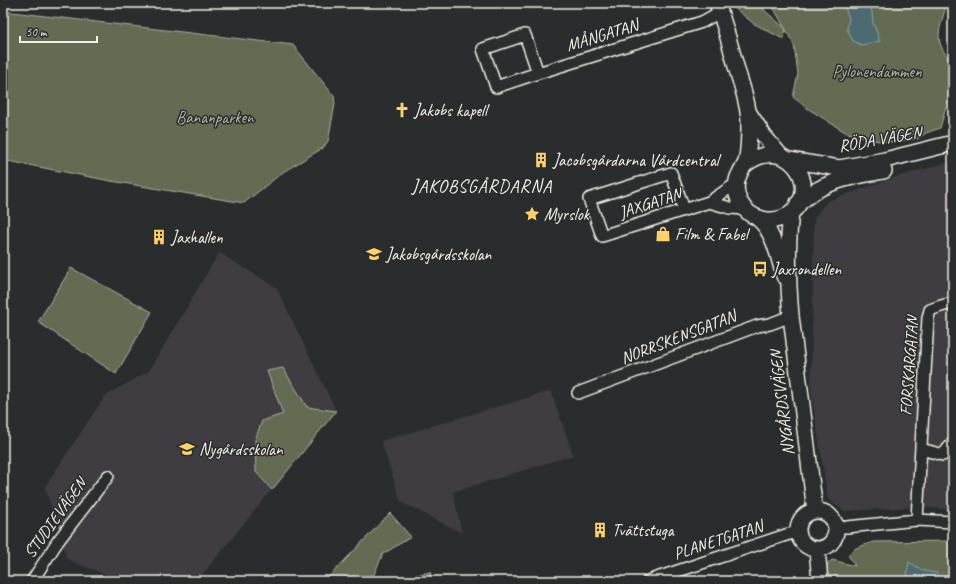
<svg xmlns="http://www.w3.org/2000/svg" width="956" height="584" viewBox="0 0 956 584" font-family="Caveat,sans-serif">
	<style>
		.built { fill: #3f3d42 }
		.green { fill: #646c52; stroke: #acae9d }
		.water { fill: #4e6b72; stroke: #90a1a1 }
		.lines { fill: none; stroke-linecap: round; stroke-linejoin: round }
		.street-casing { stroke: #f4f1e8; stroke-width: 14 }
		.secondary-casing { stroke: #f4f1e8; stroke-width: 18 }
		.street { stroke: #2a2d2e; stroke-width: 11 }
		.secondary { stroke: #2a2d2e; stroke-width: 15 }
		.labels { text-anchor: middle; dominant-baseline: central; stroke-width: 3; stroke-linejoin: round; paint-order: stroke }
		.street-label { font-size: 17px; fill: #f4f1e8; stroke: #2a2d2e }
		.park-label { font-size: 17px; fill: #b3b5a4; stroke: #2a2d2e }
		.poi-label { font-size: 17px; fill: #f4f1e8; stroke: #2a2d2e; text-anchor: start }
		.neighbourhood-label { font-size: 18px; letter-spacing: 1px; fill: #f4f1e8; stroke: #2a2d2e }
	</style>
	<rect width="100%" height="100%" fill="#2a2d2e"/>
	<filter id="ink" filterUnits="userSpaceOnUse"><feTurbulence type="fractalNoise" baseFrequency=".025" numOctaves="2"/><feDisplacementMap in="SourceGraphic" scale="8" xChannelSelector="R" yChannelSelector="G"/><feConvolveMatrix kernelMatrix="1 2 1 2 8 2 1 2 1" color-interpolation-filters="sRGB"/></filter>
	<g filter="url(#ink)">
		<path class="built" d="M953,161V510L918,507L844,511L828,499L811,391L814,219L821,208L828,201L896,177Z
			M219,253L276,287L336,411L197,581H121L67,559L45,487L105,396L149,371Z
			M551,391L573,455L453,492L462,533L401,502L381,441Z"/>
		<path class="green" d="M731,3H763L764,10L786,29L783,39L753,23L732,6Z
			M771,3H947C940,30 931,40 953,63V83L940,128L926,133L917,139L890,142L872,140L845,132L807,108L793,97L798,74L794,45Z
			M3,11L293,45L334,96L335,104L328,141L323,148L283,172L244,203L111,181L3,160Z
			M71,268L152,312L116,374L38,322Z
			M283,368L307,407L336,411L272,490L256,472L255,440L262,421L283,414L267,371Z
			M390,513L411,537L383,554L371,581H325Z
			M953,541V581H828L827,564L832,560L855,566L848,555L856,548L873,542Z
			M430,572L433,581H392Z"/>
		<path class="water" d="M843,3H871L873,23L880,41L862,45L853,41L847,29L849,18Z
			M909,562L924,571L937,573L938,581H911L907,574Z"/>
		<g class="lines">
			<g class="street-casing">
				<path id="street" d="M538,73L496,87L483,49L525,35L538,73L702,22L720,12
					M709,202L730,208L745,209
					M684,209L671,173L589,199L602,236L709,202L737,183
					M578,393L757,326L770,324L791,316
					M921,449L943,455L953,442
					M917,520L928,318L930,310L941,306L953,303
					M836,527H847L917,520L953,522
					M32,581L58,541L108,476
					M648,581L789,534L798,533"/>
			</g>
			<g class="secondary-casing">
				<path id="secondary" d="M717,3C725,25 731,48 737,70C742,87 749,105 749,123C749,136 749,150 746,162C745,166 741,169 740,173C735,181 735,193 740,202C750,221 776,226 792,212C823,185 785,133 746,164
					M749,113L764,136L780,155
					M789,160L839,168L885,160L953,143
					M798,203C805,199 811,193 819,189C838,178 863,175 884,171
					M791,212C787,247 788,282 791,316L815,511
					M756,217C774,230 778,256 784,276
					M798 530a19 19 0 1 1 38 0a19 19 0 1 1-38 0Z
					M817,549L820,581"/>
			</g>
			<use href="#street" class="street"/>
			<use href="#secondary" class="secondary"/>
		</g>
	</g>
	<defs>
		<g id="church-bare" transform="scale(1.2)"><path d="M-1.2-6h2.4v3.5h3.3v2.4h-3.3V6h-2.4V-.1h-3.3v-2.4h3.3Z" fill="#ffd166" stroke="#2a2d2e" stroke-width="2.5" paint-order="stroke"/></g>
		<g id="building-bare" transform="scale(1.2)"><path d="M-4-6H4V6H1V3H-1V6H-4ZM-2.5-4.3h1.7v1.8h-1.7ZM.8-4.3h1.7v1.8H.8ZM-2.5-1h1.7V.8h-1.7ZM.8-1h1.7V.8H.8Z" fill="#ffd166" stroke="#2a2d2e" stroke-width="2.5" paint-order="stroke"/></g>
		<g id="sight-bare" transform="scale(1.2)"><path d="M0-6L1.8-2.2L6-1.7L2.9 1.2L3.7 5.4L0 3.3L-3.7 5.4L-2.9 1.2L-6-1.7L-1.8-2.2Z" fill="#ffd166" stroke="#2a2d2e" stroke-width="2.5" paint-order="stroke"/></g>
		<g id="shop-bare" transform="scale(1.2)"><path d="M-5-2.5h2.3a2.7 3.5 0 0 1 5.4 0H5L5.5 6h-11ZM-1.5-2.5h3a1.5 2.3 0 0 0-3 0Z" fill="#ffd166" stroke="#2a2d2e" stroke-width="2.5" paint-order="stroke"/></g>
		<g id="university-bare" transform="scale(1.2)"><path d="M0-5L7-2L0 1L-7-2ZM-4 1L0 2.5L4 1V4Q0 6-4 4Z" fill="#ffd166" stroke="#2a2d2e" stroke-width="2.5" paint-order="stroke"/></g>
		<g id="bus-bare" transform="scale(1.2)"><path d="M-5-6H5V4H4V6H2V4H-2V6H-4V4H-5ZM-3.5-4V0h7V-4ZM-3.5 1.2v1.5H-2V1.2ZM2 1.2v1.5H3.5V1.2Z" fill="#ffd166" stroke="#2a2d2e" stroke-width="2.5" paint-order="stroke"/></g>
		<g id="school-bare" transform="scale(1.2)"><path d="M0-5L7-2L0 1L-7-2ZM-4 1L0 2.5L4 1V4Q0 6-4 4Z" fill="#ffd166" stroke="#2a2d2e" stroke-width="2.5" paint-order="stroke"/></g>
	</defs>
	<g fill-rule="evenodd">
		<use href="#church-bare" x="402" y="110"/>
		<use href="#building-bare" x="541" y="160"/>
		<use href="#sight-bare" x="532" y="214"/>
		<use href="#shop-bare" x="663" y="234"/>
		<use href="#building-bare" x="159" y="237"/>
		<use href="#university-bare" x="374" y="254"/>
		<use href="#bus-bare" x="760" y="269"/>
		<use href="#school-bare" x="187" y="449"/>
		<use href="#building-bare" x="600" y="530"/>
	</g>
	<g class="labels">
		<g class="street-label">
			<text transform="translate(602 35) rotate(-17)">MÅNGATAN</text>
			<text transform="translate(880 139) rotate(-10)">RÖDA VÄGEN</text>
			<text transform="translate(650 203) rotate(-18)">JAXGATAN</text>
			<text transform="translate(678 337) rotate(-21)">NORRSKENSGATAN</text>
			<text transform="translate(909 366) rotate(-86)">FORSKARGATAN</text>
			<text transform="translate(782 403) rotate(-97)">NYGÅRDSVÄGEN</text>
			<text transform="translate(55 518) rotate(-54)">STUDIEVÄGEN</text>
			<text transform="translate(718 540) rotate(-18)">PLANETGATAN</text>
		</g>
		<g class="park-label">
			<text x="877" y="71">Pylonendammen</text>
			<text x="215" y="117">Bananparken</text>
		</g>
		<g class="poi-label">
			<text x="414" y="110">Jakobs kapell</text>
			<text x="553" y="160">Jacobsgårdarna Vårdcentral</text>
			<text x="544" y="214">Myrslok</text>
			<text x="675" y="234">Film &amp; Fabel</text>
			<text x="171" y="237">Jaxhallen</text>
			<text x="386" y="254">Jakobsgårdsskolan</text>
			<text x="772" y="269">Jaxrondellen</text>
			<text x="199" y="449">Nygårdsskolan</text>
			<text x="612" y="530">Tvättstuga</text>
		</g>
		<g class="neighbourhood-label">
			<text x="482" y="186">JAKOBSGÅRDARNA</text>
		</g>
	</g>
	<rect width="956" height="584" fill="none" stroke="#2a2d2e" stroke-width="16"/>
	<rect x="8" y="8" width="940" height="568" fill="none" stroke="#f4f1e8" stroke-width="1.5" filter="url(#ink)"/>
	<path d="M20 36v6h77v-6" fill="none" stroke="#f4f1e8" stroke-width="2"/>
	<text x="26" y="36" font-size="12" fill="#f4f1e8" stroke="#2a2d2e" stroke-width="3" paint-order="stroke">50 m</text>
</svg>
